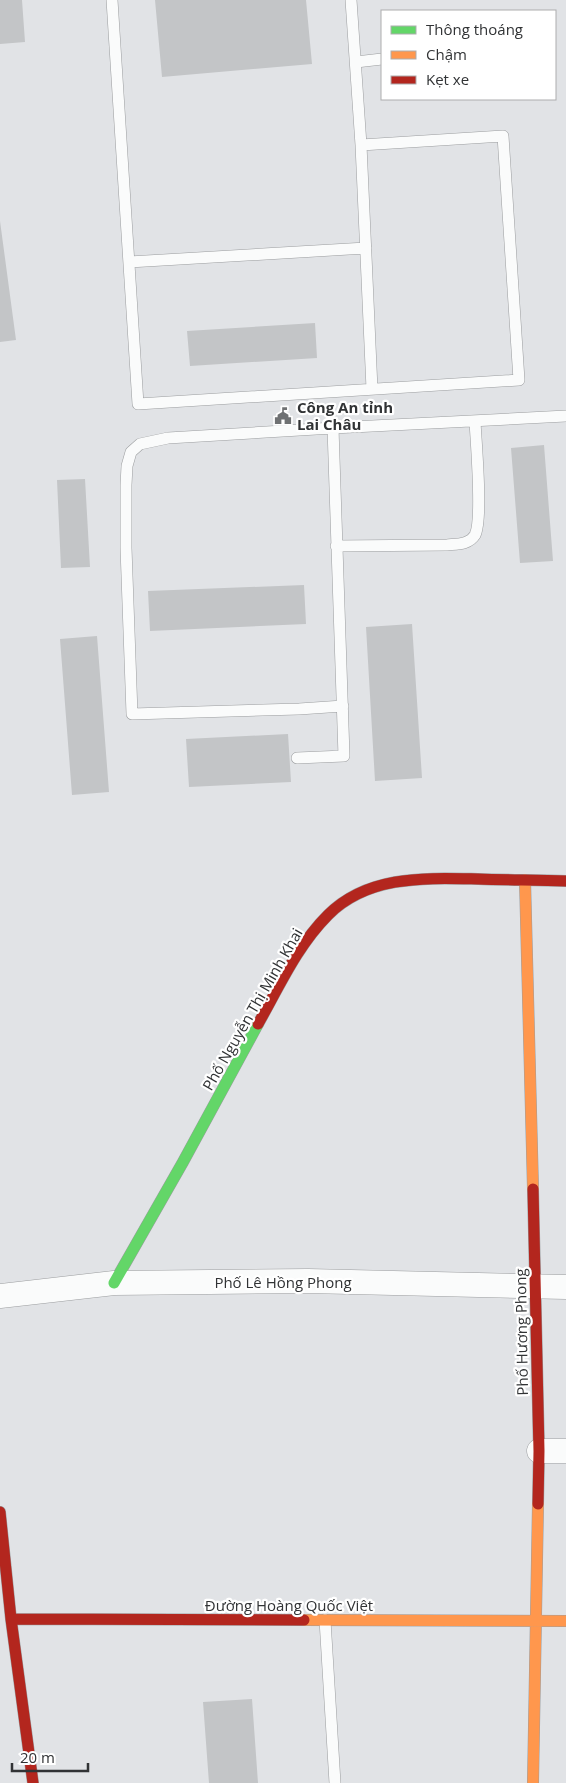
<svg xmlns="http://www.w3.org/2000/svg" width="566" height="1783" viewBox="0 0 566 1783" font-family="'Open Sans',sans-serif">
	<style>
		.building { fill: #c3c5c7 }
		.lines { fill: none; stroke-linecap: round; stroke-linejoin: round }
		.lane-casing { stroke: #9b9d9f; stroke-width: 12 }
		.street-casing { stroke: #9b9d9f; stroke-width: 25 }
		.fast-casing { stroke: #9b9d9f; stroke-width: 12 }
		.slow-casing { stroke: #9b9d9f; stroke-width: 12 }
		.jam-casing { stroke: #9b9d9f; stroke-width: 12 }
		.lane { stroke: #fafbfb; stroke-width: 11 }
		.street { stroke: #fafbfb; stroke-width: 24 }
		.fast { stroke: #63d668; stroke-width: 11 }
		.slow { stroke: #ff974d; stroke-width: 11 }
		.jam { stroke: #b3261e; stroke-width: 11 }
		.labels { text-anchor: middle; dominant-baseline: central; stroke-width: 4.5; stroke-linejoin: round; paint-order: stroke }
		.poi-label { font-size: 15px; font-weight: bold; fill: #313335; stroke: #fff; text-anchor: start }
		.street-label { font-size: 15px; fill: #313335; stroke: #fff }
	</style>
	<rect width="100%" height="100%" fill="#e1e3e6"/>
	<path class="building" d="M0,0H22L25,42L0,44Z
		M155,0H306L312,64L162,77Z
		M0,221L16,340L0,342Z
		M315,323L317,358L190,366L187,331Z
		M544,445L553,561L520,563L511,448Z
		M85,479L90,567L61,568L57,480Z
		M304,585L306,624L150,631L148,591Z
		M412,624L422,778L375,781L366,627Z
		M97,636L109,792L72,795L60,639Z
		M288,734L291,782L189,787L186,739Z
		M252,1699L258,1783H209L203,1702Z"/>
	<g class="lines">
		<g class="lane-casing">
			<path id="lane" d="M112,0L138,404L519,380L503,136L361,145
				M351,0L361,145L372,389
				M356,62L382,59
				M129,262L366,248
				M336,546L447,545C456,544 469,545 475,535C483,519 476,443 475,421
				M343,706L299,709L132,714L126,548V485L127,466L131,452L140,444L168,438L333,428L566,416
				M297,758L344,756L333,428
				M325,1620L335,1783"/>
		</g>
		<g class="street-casing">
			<path id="street" d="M0,1296L114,1283L308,1281L566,1287
				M539,1451H566"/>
		</g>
		<g class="fast-casing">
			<path id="fast" d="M114,1283L183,1162L258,1024"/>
		</g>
		<g class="slow-casing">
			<path id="slow" d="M525,880L533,1189
				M304,1620L566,1621
				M533,1783L538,1504"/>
		</g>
		<g class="jam-casing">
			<path id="jam" d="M258,1024C279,987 297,946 328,915C368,875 425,878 478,879C507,880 537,880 566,881
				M533,1189L539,1451L538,1504
				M0,1512L11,1619L33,1783
				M11,1619L304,1620"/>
		</g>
		<use href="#lane" class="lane"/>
		<use href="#street" class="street"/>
		<use href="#fast" class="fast"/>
		<use href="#slow" class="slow"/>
		<use href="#jam" class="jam"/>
	</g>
	<defs>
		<g id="civic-bare" transform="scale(1.35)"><path d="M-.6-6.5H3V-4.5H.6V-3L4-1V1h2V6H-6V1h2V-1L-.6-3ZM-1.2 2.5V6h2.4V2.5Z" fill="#6f7173" stroke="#fff" stroke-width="2.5" paint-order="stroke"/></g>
	</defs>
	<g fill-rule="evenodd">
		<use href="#civic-bare" x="283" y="416"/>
	</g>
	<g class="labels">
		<g class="poi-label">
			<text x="297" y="407">Công An tỉnh<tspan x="297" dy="17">Lai Châu</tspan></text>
		</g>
		<g class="street-label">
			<text transform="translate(252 1009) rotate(-60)">Phố Nguyễn Thị Minh Khai</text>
			<text x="283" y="1282">Phố Lê Hồng Phong</text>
			<text transform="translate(521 1332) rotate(-91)">Phố Hương Phong</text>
			<text x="289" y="1605">Đường Hoàng Quốc Việt</text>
		</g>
	</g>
	<rect x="381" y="10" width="175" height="90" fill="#ffffff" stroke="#adadae"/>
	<rect x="391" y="26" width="25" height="8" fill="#63d668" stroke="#adadae"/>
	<text x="426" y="35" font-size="15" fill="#313335">Thông thoáng</text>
	<rect x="391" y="51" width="25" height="8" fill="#ff974d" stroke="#adadae"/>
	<text x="426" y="60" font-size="15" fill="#313335">Chậm</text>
	<rect x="391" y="76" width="25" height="8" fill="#b3261e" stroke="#adadae"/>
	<text x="426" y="85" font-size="15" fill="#313335">Kẹt xe</text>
	<path d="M12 1763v8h76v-8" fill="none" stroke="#313335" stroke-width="2.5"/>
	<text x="20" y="1763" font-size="15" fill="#313335" stroke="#ffffff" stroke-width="4" paint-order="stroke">20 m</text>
</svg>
